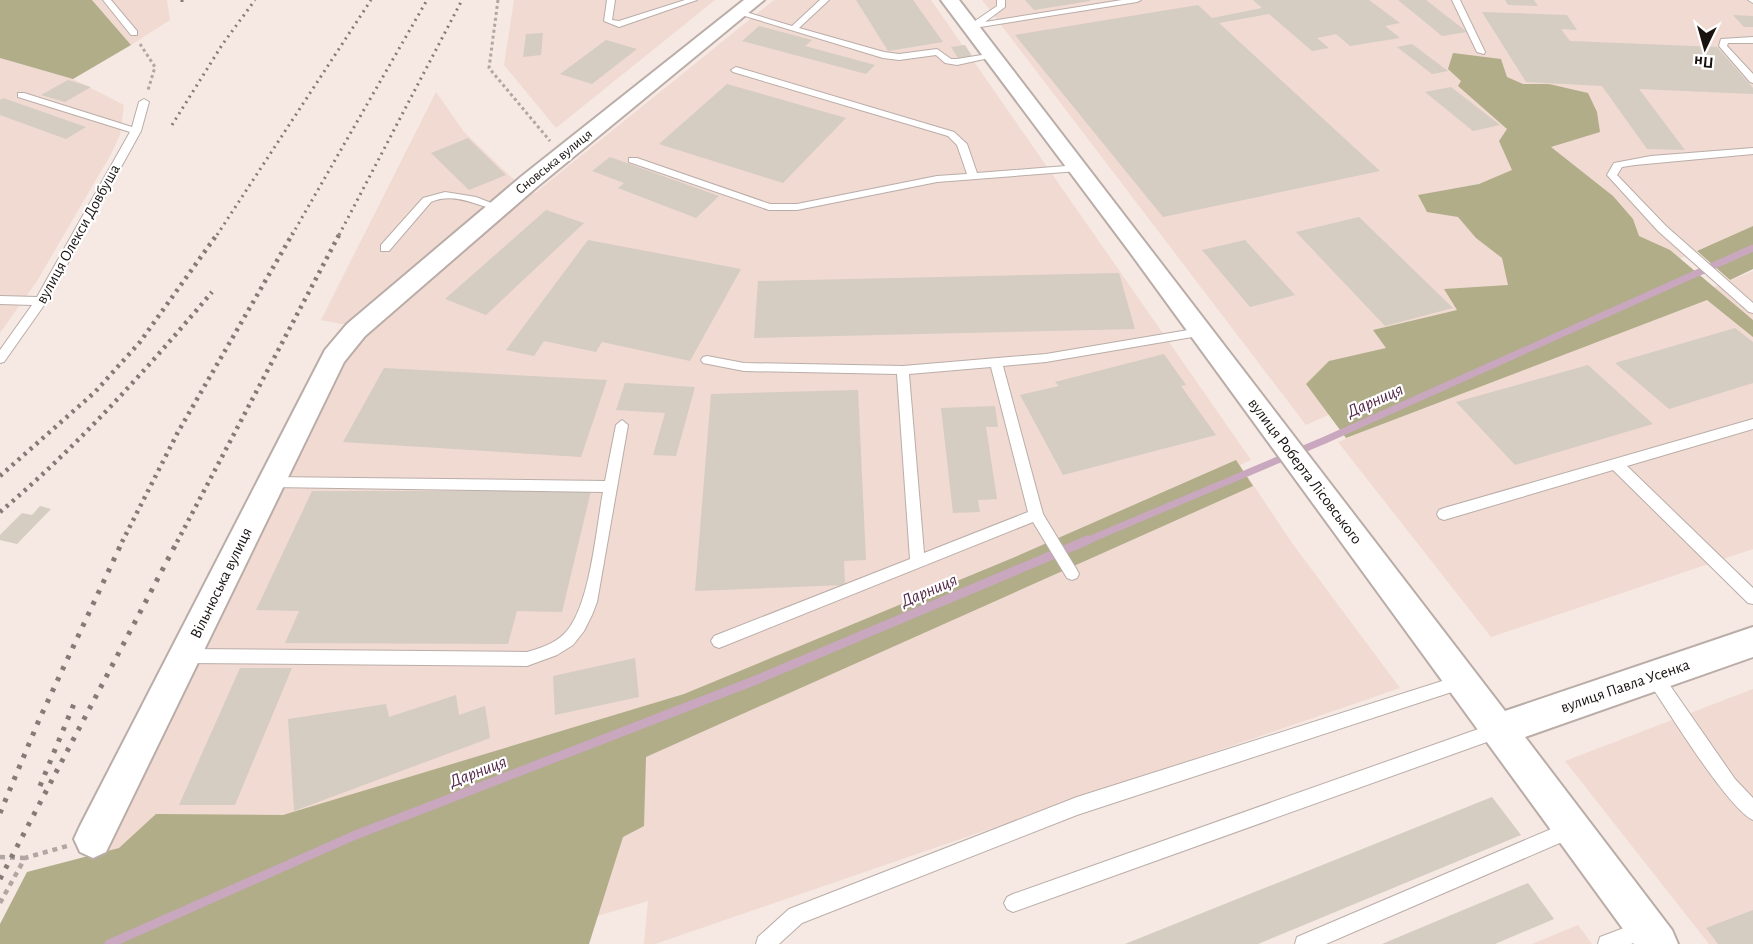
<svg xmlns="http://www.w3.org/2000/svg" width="1753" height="944" viewBox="0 0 1753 944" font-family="'Alegreya Sans',sans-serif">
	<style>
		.built { fill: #f0dad2 }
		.forest { fill: #b0ad88 }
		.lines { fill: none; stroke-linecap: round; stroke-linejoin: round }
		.stream-far1 { stroke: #c9a7be; stroke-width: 7 }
		.stream { stroke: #c9a7be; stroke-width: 9 }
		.building { fill: #d5ccc2 }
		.lane-casing { stroke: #baada8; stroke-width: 2 }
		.street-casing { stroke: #baada8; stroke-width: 4 }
		.path-far1 { stroke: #b1a6a1; stroke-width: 3; stroke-dasharray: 3 3; stroke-linecap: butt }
		.path { stroke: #b1a6a1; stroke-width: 4.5; stroke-dasharray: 5 5; stroke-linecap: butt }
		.lane { fill: #fff; fill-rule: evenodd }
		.street { fill: #fff; fill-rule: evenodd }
		.rail-far2 { stroke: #847a76; stroke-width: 3; stroke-dasharray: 2 4.5; stroke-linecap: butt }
		.rail-far1 { stroke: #847a76; stroke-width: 4.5; stroke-dasharray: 3 5; stroke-linecap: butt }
		.rail { stroke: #847a76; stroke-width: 5; stroke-dasharray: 4 8; stroke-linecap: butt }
		.labels { text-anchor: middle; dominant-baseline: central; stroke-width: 4.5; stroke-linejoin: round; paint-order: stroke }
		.far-street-label { font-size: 14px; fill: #181311; stroke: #fff }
		.street-label { font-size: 16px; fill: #181311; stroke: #fff }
		.water-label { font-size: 18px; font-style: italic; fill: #542748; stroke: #fff }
	</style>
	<rect width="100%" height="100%" fill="#f6e8e2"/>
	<path class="built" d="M92,0H167L170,20L131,45Z
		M514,0H715L556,128L504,65Z
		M774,0H931L1251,460L1240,465L1292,543L1400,688L655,944H644L648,901L502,944L592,733L96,869L348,356L373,330L321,320L436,92L464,132L511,177L535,193Z
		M982,0H1753V226L1306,425Z
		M0,58L73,79L124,105L120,135L111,154L37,281L0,333Z
		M1753,271V549L1491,637L1338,442Z
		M1753,689V944H1709L1565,761Z
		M1578,925L1592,944H1532Z"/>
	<path class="forest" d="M0,0H92L131,45L73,79L0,58Z
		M1453,53L1501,59L1507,77L1523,84H1549L1588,93L1597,112L1600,132L1551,147L1613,196L1633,219L1639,236L1670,250L1753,320V337L1707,300L1346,438L1306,384L1329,361L1386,348L1373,330L1457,310L1444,289L1508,285L1502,258L1476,238L1458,217L1427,212L1418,195L1479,184L1512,170L1499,141L1507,129L1458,86L1461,81L1448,69Z
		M1753,226V269L1730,280L1697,251Z
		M1236,460L1253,486L646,757L644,826L623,837L589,944H0V924L27,872L119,848L156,814L283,815L684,694L1015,557Z"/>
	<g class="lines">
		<path class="stream-far1" d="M1084,542L1325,440L1753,248"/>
		<path class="stream" d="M109,944L353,836L751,682L1088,540"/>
	</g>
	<path class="building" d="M856,0H913L943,42L888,51Z
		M1025,0H1090V1L1034,10Z
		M1253,0H1369L1400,23L1385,26L1400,38L1350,46L1336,34L1317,38L1329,48L1312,51L1269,14L1219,23L1380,171L1163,217L1015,35L1198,5L1212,18L1262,8Z
		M1398,0H1426L1467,32L1442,36Z
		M1505,0H1534L1538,6L1508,5Z
		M1482,12L1567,15L1577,30L1561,29L1570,41L1717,47L1753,88V94L1639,89L1685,150L1647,149L1602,86L1526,82Z
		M1733,15L1753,16V27H1744Z
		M759,26L812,40L805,46L875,65L866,74L742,41Z
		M543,33L541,55L523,57L526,34Z
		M606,40L637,49L592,84L560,74Z
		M1412,44L1448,71L1432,74L1397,47Z
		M965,45L972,56L958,58L951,47Z
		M68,80L91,87L65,102L41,95Z
		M727,84L846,118L783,183L659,144Z
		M1451,87L1500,125L1473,131L1425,92Z
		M3,98L86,127L66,139L0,115V100Z
		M468,138L506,175L469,190L431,153Z
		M610,157L719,196L696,218L618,188L624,183L592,171Z
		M546,210L584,223L486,315L445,299Z
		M1359,217L1453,308L1385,326L1296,232Z
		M588,240L741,269L690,361L602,342L596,352L544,341L534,356L506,350Z
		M1245,240L1295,295L1250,307L1202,250Z
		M1119,273L1135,329L754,338L758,281Z
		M1735,328L1753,342V383L1669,409L1615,363Z
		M1164,354L1186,385L1181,386L1216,435L1063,475L1020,395L1059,386L1055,382Z
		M1588,365L1653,424L1515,465L1456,402Z
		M384,368L607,380L581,457L343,442Z
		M625,383L695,387L676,456L653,455L665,413L616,410Z
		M858,390L866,560L844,561L845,585L695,591L711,394Z
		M995,406L998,427H986L997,499L978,500L980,512L953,513L941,408Z
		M312,491H591L562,612L517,611L508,644L285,643L299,611L256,610Z
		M40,506L51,509L17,544L0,540V535L22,513L32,515Z
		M635,658L639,697L555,715L553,676Z
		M240,668H292L235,805H179Z
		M456,695L459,715L485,706L490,738L294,811L288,719L386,704L389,717Z
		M1492,797L1521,835L1258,944H1125Z
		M1528,883L1554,919L1495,944H1382Z
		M1753,910V944H1718L1706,928Z"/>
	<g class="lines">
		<g class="lane-casing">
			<path id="lane" d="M103,0H111L137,31V35H131Z
				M607,0H615L612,20L619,21L685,0H697L619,27L604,21Z
				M820,0H829L799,28L884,52L899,54L937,49L951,59H957L994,53L998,56L957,65L945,63L936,55L899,60L883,58L735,13L739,10L792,26Z
				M997,0H1005V7L985,22L1122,0H1141L1137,2L968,29V25L974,24L975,21L997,6Z
				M1452,0H1460L1485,52L1484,54L1477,52Z
				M1748,0H1753V3Z
				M1753,37V43H1728L1727,46L1753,74V83L1750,82L1719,46L1721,39Z
				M736,67L954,132L967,144L977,173L1078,165L1083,168L1078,171L937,182L797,210H769L629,162V158H637L770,204H797L937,176L967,174L957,145L948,136L733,72L731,70Z
				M18,93H24L132,127L139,102L144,99L149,102L141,131L47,301L4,362L0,363V350L32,305L0,304V296L37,297L130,132L18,97Z
				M1753,148V154L1635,165L1622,167L1617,175L1666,226L1753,303V313L1749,312L1658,231L1607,175L1614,163L1651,156Z
				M445,192L476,197L504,208L499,211C476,205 454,192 431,202L389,251H381V245L423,198Z
				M1200,328L1204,329L1206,332L1204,335L1046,362L1003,366L1043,514L1077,570L1079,574L1077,578L1072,580L1067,578L1033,522L724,646L719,648L714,646L711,641L714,636L910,559L897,374L744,371L703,363L701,360L703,357L707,356L744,363L903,366L1046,354ZM991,367L1028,512L924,553L909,374Z
				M1753,419V429L1627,466L1753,588V604L1748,603L1613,470L1444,520L1439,518L1437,514L1439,510L1444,508Z
				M622,420L628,425L597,602L592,615L584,631L573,645L557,655L527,666L185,663L180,661L177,656L180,651L185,649L527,652C540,648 554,644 564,634C590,609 596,529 603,492L271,487L266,486L264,482L266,478L271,477L605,481L616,425Z
				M1654,669L1660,671L1735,779L1753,798V820C1728,809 1667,709 1648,681L1646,676L1648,671Z
				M1461,675L1467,677L1469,682L1467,687L1077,815L802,923L779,944H756L758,937L789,909L1077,797Z
				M1498,722L1504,724L1506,730L1504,736L1498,738L1013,912L1007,909L1004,903L1007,897L1013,894Z
				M1570,821L1576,824L1579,830L1576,836L1326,944H1295L1297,937Z
				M1645,920L1652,922L1654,929L1652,936L1631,944H1598L1600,937Z"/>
		</g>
		<g class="street-casing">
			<path id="street" d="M744,0H764L538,186L365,336L344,362L106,852L93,858L80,852L74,839L80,826L325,350L347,324L522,176Z
				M941,0H959L1505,711L1753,627V657L1525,737L1672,930L1678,944H1634L1129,251Z"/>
		</g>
		<path class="path-far1" d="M498,0L489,68L550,141
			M140,44L155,67L148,90"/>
		<path class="path" d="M0,857L25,858
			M0,903L25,858L67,846"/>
		<use href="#lane" class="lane"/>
		<use href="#street" class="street"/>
		<path class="rail-far2" d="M182,0V4
			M172,125L222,45L255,0
			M217,235L371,0
			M292,235L427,0
			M339,235L462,0"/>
		<path class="rail-far1" d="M0,476L95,392L140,342L218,233
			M0,512C78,446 146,370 212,292
			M122,542L178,432L293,233
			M177,542L340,233"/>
		<path class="rail" d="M40,786L76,699
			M0,813L39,720L123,540
			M0,879L178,540"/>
	</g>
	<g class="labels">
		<g class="far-street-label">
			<text transform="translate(554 162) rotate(-39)">Сновська вулиця</text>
		</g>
		<g class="street-label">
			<text transform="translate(78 234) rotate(-61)">вулиця Олекси Довбуша</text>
			<text transform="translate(1305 471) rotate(53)">вулиця Роберта Лісовського</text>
			<text transform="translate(221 583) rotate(-64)">Вільнюська вулиця</text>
			<text transform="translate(1625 686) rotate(-19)">вулиця Павла Усенка</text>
		</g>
		<g class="water-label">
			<text transform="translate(1375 401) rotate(-24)">Дарниця</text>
			<text transform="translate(929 591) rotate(-23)">Дарниця</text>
			<text transform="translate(478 772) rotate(-21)">Дарниця</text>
		</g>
	</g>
	<g transform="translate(1705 48) rotate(185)" stroke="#ffffff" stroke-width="4.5" paint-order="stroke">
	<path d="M0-4.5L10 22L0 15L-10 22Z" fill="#181311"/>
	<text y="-9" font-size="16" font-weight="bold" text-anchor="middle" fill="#181311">Пн</text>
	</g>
</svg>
